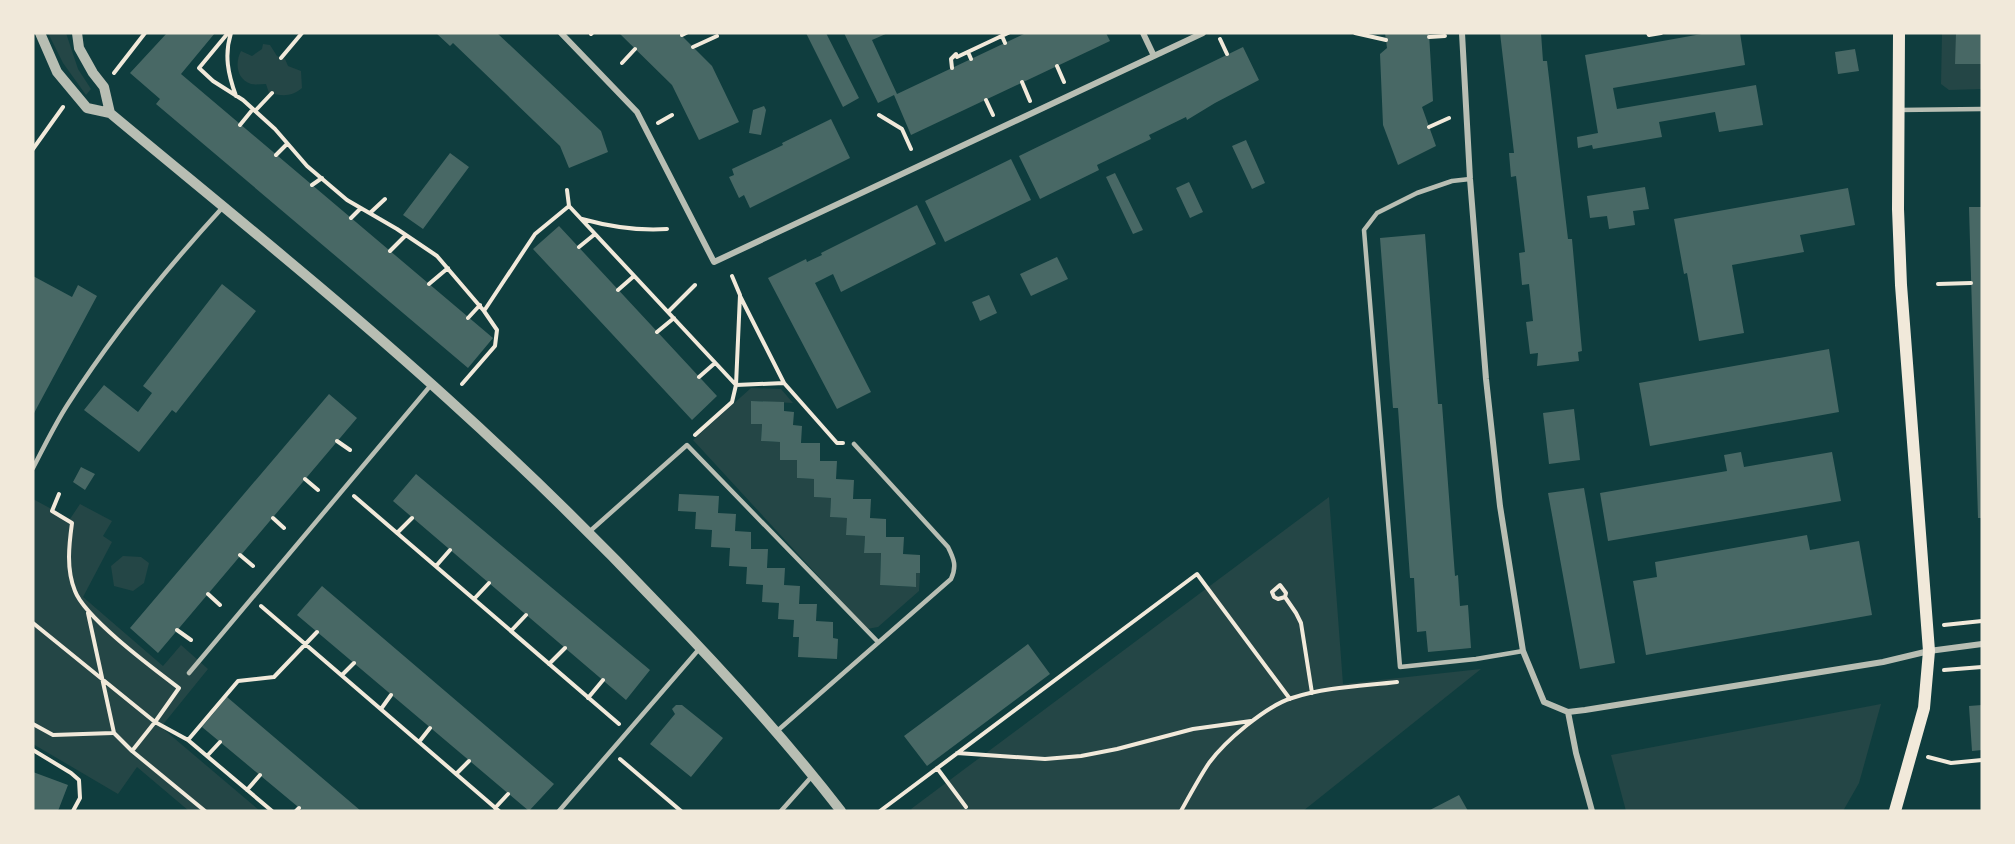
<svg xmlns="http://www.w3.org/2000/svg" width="2015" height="844" viewBox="0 0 2015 844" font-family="'Work Sans',sans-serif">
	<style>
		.green { fill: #244646 }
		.building { fill: #486865 }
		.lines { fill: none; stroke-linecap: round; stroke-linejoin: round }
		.path { stroke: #f1e9da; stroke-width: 4 }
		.service { stroke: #b8beb3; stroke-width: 4.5 }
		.minor { stroke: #b8beb3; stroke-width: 6 }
		.tertiary { stroke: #b8beb3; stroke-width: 10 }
		.secondary { stroke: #f1e9da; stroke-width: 12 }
	</style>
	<rect width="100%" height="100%" fill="#0f3d3e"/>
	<path class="green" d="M48,33H66L78,69L91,89L86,95L63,63Z
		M1942,33H1956V64H1982V89L1949,90L1941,84Z
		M263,44L270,45L277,56L285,59L288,66L301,71L302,88C292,97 282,96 269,93L266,84C261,84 255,85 251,84C236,79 235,62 241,51L252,56L262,49Z
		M751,388L781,389L793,403L752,401L751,424H762L761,441L780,442V460H797V478L814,479V497L831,498L830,517L847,518V535L865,536L864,552L881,553L880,585L915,587L916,573H920L919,591L878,627L867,629L693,440Z
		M1329,497L1343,684L1481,669L1303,811H913L911,809Z
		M33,499L70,519L80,504L112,521L103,536L112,542L83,597L163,666L181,645L208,669L161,727L260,811H189L137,767L118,794L33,744Z
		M123,556L141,557L149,563L144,583L133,591L114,586L111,566Z
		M1881,704L1859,783L1843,811H1626L1611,755Z"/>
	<path class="building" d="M167,33H215L181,74L493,338L468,368L156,104L160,99L130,73Z
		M436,33H497L601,131L608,152L569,168L560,146L453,43L450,46Z
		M619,33H679L712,66L739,122L699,140L672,85Z
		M806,33H826L859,98L843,107Z
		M844,33H888L872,40L897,94L1026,33H1106L1110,41L911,135L894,95L878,103Z
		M1385,33H1429L1433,101L1422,107L1436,146L1398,165L1383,125L1380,54L1387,48Z
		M1500,33H1541L1543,61H1547L1568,239H1572L1582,351L1578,352L1579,361L1537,366L1538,353L1530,354L1526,322L1533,321L1529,284L1522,285L1519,253L1525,252L1516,176L1511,177L1509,153H1514Z
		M1707,33H1740L1745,65L1613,88L1617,109L1756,85L1763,125L1719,132L1715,112L1659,122L1662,137L1593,149L1592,145L1578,148L1577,137L1598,133L1585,55Z
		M1956,33H1982V64H1955Z
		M1243,47L1259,80L1215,103L1187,120L1186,117L1149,135L1151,139L1097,165L1099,170L1040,199L1019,156Z
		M1855,49L1859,71L1838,74L1835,52Z
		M764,106L766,110L761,135L749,133L753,110Z
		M831,119L850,158L750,208L744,195L739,198L729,177L734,175L732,169L783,145L782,143Z
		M1246,140L1265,183L1252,189L1232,146Z
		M450,153L469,167L423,229L403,215Z
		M1011,159L1031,200L945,242L925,201Z
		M1115,173L1143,230L1133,234L1106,177Z
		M1189,182L1203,212L1190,218L1176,188Z
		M1645,187L1649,209L1633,211L1635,225L1609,229L1607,216L1590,218L1587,196Z
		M1848,188L1855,225L1800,235L1804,252L1732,265L1744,333L1699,341L1687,273L1684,274L1674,219Z
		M917,205L936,244L841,292L833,274L815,283L871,392L837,409L768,278L806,259L807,262L822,255L821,253Z
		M1969,207H1982V518H1978Z
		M559,226L717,396L692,420L533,249Z
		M1425,234L1438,404H1442L1455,576L1458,575L1460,606L1468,605L1471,648L1428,652L1426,631L1417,632L1414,578H1410L1398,408H1393L1380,238Z
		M1057,257L1068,279L1031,296L1020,274Z
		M33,276L72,297L78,285L97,296L33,415Z
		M222,284L256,311L176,413L172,410L139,452L84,410L104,385L138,412L152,393L143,386Z
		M989,295L997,313L980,321L972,302Z
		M1829,349L1839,412L1650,446L1639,383Z
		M329,394L357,418L158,653L130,628Z
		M751,401L784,402V411L794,412L793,425L802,426L801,443H820V461H837L836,479L854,480L853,499H871L870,518L886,519V537H904L903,554L920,555V573H916V587L880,585L881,553H864L865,536L846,535L847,518L830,517L831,498L814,497V479L797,478V460H780V442L761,441L762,424H751Z
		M1574,409L1580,460L1549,464L1543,413Z
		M1741,452L1744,467L1832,452L1841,501L1608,541L1600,493L1727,471L1724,455Z
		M81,467L95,474L85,490L73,482Z
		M416,474L650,670L626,700L393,501Z
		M1584,488L1615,663L1580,669L1548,493Z
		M679,494L719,496L718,513L736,514L735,531L751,532V549H768L767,568H785L784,585L800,586L799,604H817L816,621L833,622V638L838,639L837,659L798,657L799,637H793L794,620L778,619L779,603L762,602L763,585L746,584L747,567L729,566L730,548L711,547L712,530L695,529L696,512L678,511Z
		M1807,535L1810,550L1859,541L1872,615L1646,655L1633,581L1657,577L1655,562Z
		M322,586L554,784L529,811L297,615Z
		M1028,644L1050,674L927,766L904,736Z
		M227,697L361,811H303L202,727Z
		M676,705H682L723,738L691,777L650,744L675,714L672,709Z
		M1982,705V750L1972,751L1969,706Z
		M33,772L68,785L58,811H33Z
		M1459,795L1468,811H1428Z"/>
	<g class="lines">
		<path class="path" d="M228,33L199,68L213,81L243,100L275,129L307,166L347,200L397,229L437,256L484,311L497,330L495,346L462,384
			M231,33C224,55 228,74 236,96
			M1355,33L1386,40
			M1648,33L1649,35L1661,33
			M591,34L592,33
			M682,35L686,33
			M1002,36L1005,43
			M1429,37L1445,36
			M1220,39L1227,54
			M693,47L717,36
			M968,52L971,59
			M957,57L1008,33
			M281,58L302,33
			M622,63L635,49
			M1057,66L1064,82
			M952,68L951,59L956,54
			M114,73L145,33
			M1022,82L1030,101
			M986,100L993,115
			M255,111L272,93
			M879,115L902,129L911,149
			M658,123L672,115
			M240,125L253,109
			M1429,127L1449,118
			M33,149L63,107
			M276,155L287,144
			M312,185L322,178
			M567,190L569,206L736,385L784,383L837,443H843
			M370,213L385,199
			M351,218L361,208
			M582,219C611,227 638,231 667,229
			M579,247L595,234
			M390,251L406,235
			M429,284L448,268
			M1938,284L1971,283
			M618,290L634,276
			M740,296L784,383
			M484,311L535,234L569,206
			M668,312L695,285
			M468,318L480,305
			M657,332L674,318
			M699,377L715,363
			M695,435L732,402L736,385L740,295L732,276
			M337,441L350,450
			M305,479L318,490
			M59,494L52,511L72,523C69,545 66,569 75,591C85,618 154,669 179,688L155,722L188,740L272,811
			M354,496L619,724
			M273,518L284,528
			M397,533L412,518
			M240,555L253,566
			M436,566L450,550
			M208,594L220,605
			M1285,597L1278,599L1274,597L1272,592L1280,585L1286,593L1285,597L1296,613L1301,623L1312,693
			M474,599L489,583
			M261,606L499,811
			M88,613L114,733L132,751
			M33,623L155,722L132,751L205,811
			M1944,625L1982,621
			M177,630L191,640
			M511,631L526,615
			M549,664L565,648
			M1944,670L1982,667
			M342,675L354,663
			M588,698L603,680
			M381,709L391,695
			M33,724L53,735L113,733
			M188,740L238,681L274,677L317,632
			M419,742L430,728
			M33,750L71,773L79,780L80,798L73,811
			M957,753L1045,759L1081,756L1117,749L1193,729L1251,721
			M207,756L220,742
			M1928,757L1951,763L1982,760
			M620,759L681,811
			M937,768L966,807
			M456,774L469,761
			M247,790L260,775
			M495,808L508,794
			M296,811L299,808
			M880,811L1197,574L1290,699
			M1181,811C1190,795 1199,778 1209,763C1225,741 1266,706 1292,698C1326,687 1363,686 1397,682"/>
		<path class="service" d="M1899,110L1982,109
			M1470,179L1452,181L1417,193L1377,213L1364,230L1400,667L1476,659L1523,651
			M33,468C44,447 55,424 68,404C113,334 167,268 223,207
			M589,532L687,445L878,642
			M189,673L431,385
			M776,732L951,579C957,566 954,559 948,547L854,444
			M559,811L700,648
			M781,811L813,775"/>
		<path class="minor" d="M561,33L637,112L714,262L1203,33
			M1143,33L1154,56
			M1462,33L1470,179L1486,379L1500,506L1523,651L1544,702L1568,712L1585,710L1883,662L1929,651L1982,644
			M1568,712L1576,753L1592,811"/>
		<path class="tertiary" d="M40,33L57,72L87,108L110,113C223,207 339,300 448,399C522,466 594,536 663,609C725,673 786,740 841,811
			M77,33L79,48L93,73L104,87L110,113"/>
		<path class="secondary" d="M1895,811L1924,708L1929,651L1901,285L1898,209L1899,33"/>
	</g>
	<rect width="2015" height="844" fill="none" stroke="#f1e9da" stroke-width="69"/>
</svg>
